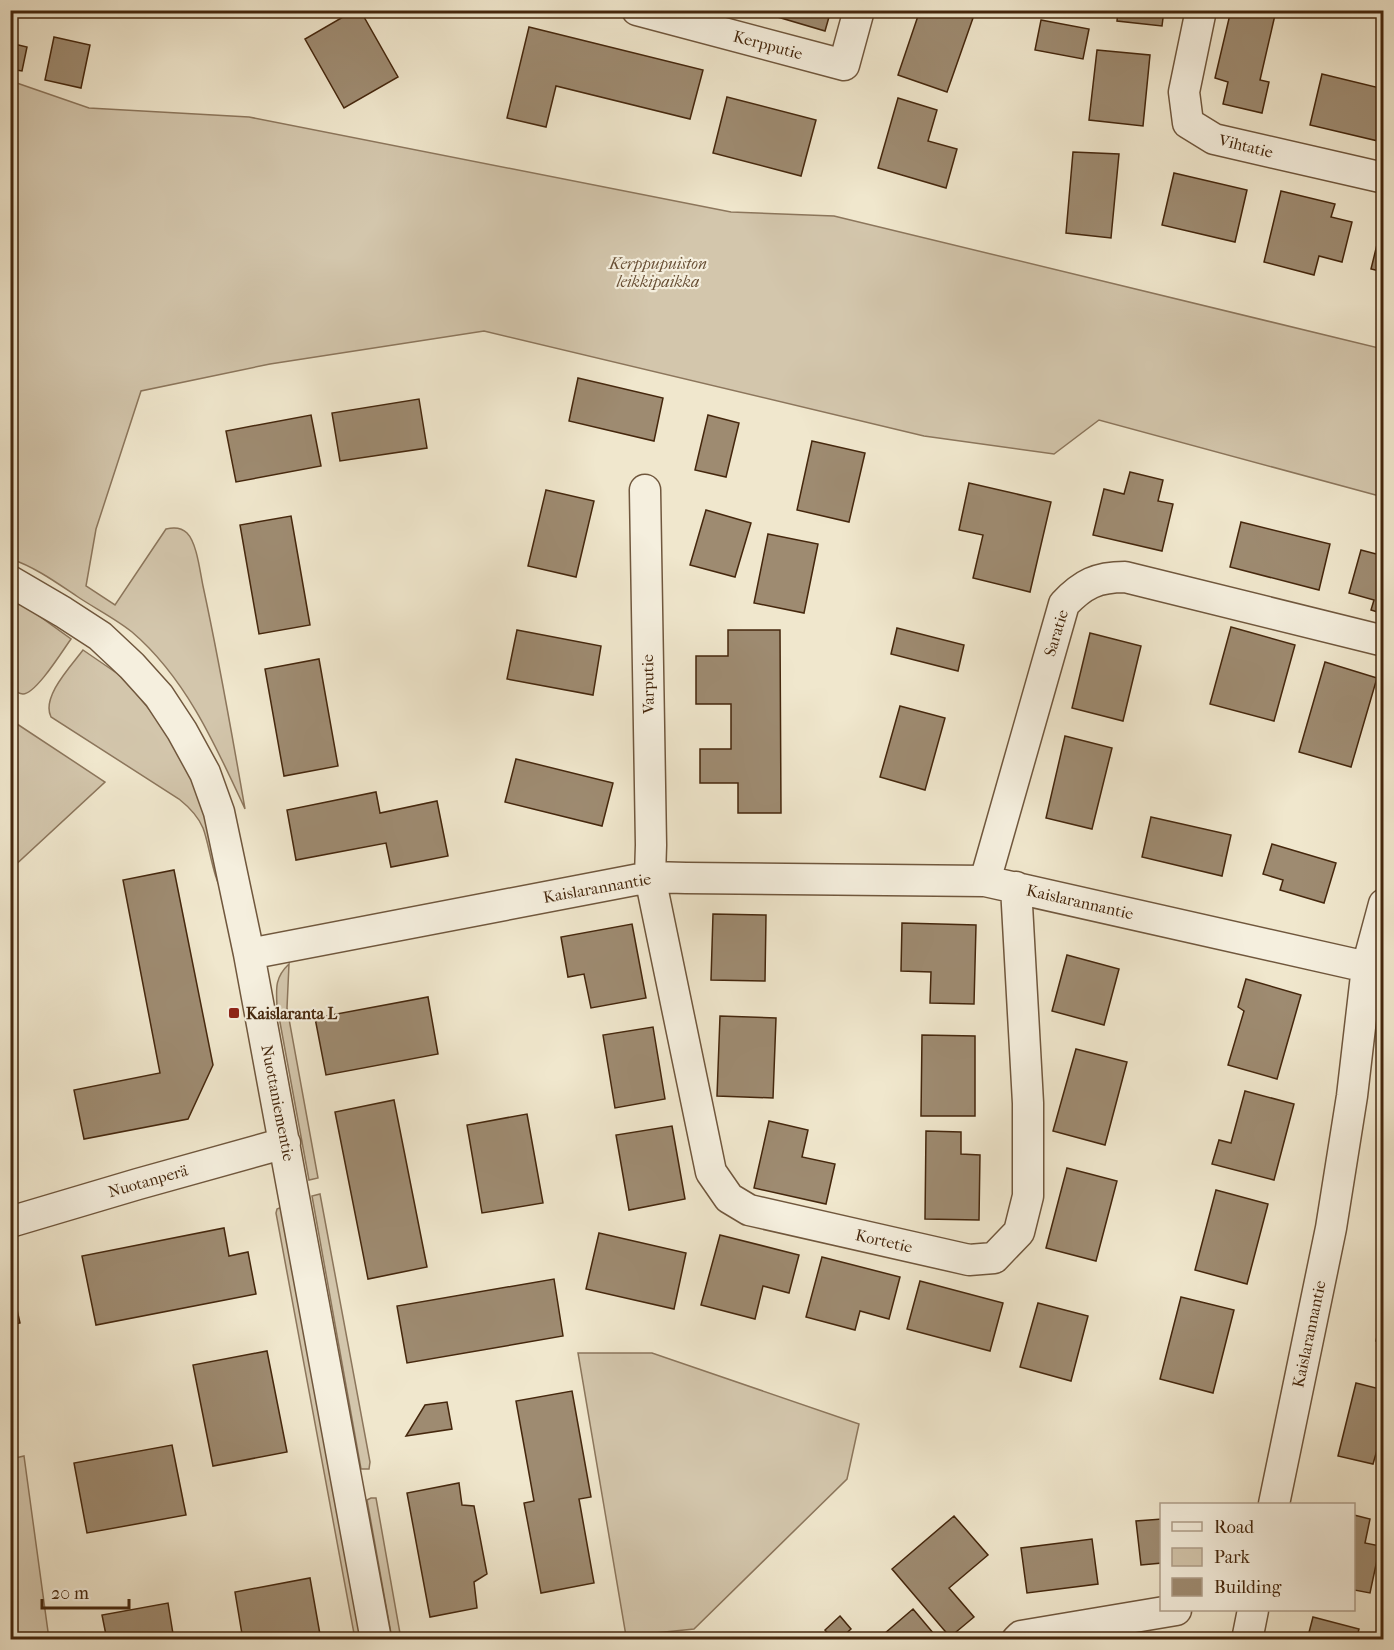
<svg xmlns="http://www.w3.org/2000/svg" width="1394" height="1650" viewBox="0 0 1394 1650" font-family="'IM FELL French Canon',serif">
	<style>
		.green { fill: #d3c6ac; stroke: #8c765c; stroke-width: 1.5 }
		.building { fill: #9e8b71; stroke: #45270d; stroke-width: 1.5 }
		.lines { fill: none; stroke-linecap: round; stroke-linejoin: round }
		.minor-casing { stroke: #70573d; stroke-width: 33 }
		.minor { stroke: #f5efde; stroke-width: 30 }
		.poi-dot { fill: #8f2418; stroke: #f5efde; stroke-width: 2 }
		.labels { text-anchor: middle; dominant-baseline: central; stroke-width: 4.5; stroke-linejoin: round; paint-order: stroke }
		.street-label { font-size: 16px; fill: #45270d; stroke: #f5efde }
		.park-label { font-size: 16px; font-style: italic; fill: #684f35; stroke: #f5efde }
		.poi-label { font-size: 16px; font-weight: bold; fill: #45270d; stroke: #f5efde; text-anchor: start }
	</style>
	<rect width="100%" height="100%" fill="#f0e7cd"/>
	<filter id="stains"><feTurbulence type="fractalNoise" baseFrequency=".00333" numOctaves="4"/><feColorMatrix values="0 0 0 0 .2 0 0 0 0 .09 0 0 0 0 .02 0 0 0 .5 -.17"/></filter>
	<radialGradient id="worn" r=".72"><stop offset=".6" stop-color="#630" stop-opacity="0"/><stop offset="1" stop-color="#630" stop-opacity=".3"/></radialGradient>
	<path class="green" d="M11,81L89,108L249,117L731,212L834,216L1383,349V497L1099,420L1054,454L924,436L484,331L270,364L141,391L96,529L86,586L115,605L166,529C174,527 181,527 187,533C197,543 200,572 203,586C219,660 232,734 245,809C216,746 186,678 132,632C116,619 96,609 78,597C57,583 35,567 11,559Z
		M10,595L71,639C63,650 36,694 23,694C19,694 14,690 11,687Z
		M83,650L118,674L135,692L163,726L195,778L223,891C214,883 209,843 203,828C198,816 189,807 179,799L51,717C41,697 71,666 83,650Z
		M11,720L105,782L11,869Z
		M289,964L287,1008L318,1178L309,1180L277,1006C276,988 275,977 289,964Z
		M320,1194L370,1462L369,1469H361L312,1196Z
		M284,1206L363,1639H355L276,1213L277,1209Z
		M578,1353H652L859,1424L847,1479L694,1629L626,1636Z
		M24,1456L49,1639H11V1459Z
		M371,1498H376L401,1639H392L367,1500Z"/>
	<path class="building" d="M355,10H360L398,77L344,108L305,39Z
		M754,10H831L825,31Z
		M920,10H952L973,18L947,92L898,75Z
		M1118,10H1164L1162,26L1117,21Z
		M1231,10H1258L1275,15L1260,80L1269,82L1262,113L1223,104L1228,82L1215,78Z
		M1041,20L1089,29L1083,59L1035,50Z
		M529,27L703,70L690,119L556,86L546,127L507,118Z
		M54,37L90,45L81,88L45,80Z
		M10,43L27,47L22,71L10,69Z
		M1097,50L1150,55L1143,126L1089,120Z
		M1322,74L1384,89V119L1378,141L1310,125Z
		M727,97L816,120L801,176L713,153Z
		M898,98L937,110L928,141L957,149L946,188L878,168Z
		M1073,152L1119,154L1111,238L1066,233Z
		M1174,173L1247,190L1235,242L1162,225Z
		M1281,191L1335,204L1331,217L1352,222L1342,262L1319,256L1314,275L1264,262Z
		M1384,216V272L1371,269Z
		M578,378L663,398L654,441L569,421Z
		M419,399L427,448L340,461L332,413Z
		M311,415L321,466L236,482L226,431Z
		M708,415L739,423L726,477L695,470Z
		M812,441L865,453L849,522L797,510Z
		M1130,472L1163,480L1158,501L1173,504L1162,551L1093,535L1104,489L1124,494Z
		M969,483L1051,502L1030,592L973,578L983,535L959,530Z
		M546,490L594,501L576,577L528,566Z
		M706,510L751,523L735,577L690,565Z
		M291,516L310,625L259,634L240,525Z
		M1241,522L1330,544L1319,590L1230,567Z
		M768,534L818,544L804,613L754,603Z
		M1361,550L1384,556V614L1371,610L1374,600L1349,593Z
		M1231,627L1295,645L1274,721L1210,704Z
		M897,628L964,645L958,671L891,654Z
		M517,630L601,646L593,695L507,679Z
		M728,630H780L781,813H738V783H700V749H731V704H696V656H728Z
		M1090,633L1141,646L1123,721L1072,708Z
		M319,659L338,766L284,776L265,669Z
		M1325,662L1377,678L1351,767L1299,752Z
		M900,706L945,718L925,790L880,777Z
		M1065,736L1112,748L1092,829L1046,818Z
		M516,759L613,783L602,826L505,802Z
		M376,792L380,813L437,801L448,856L391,867L386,843L296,860L287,810Z
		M1151,817L1231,835L1222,876L1142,857Z
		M1272,844L1336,863L1324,903L1280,890L1283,880L1263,874Z
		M174,870L213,1065L188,1119L84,1139L74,1090L160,1073L123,880Z
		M713,914L766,915L765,981L711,980Z
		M902,923L976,925L974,1004L930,1003L931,972L901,971Z
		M632,924L646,998L591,1008L584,974L568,977L561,937Z
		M1067,955L1119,969L1104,1025L1052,1011Z
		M1246,979L1301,995L1277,1079L1228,1065L1244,1011L1238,1007Z
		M428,997L438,1054L326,1075L315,1018Z
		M720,1016L776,1018L773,1098L717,1096Z
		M653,1027L665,1099L615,1108L603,1035Z
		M922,1035L975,1036V1116H921Z
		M1076,1049L1127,1062L1105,1145L1053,1131Z
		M1245,1091L1294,1104L1274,1180L1212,1164L1219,1140L1231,1143Z
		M394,1100L427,1267L368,1279L335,1112Z
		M527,1114L543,1203L482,1213L467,1125Z
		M769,1121L808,1130L802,1157L835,1164L826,1204L754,1188Z
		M672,1126L685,1199L629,1210L616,1135Z
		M926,1131L961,1132V1154L980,1155L979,1220L925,1219Z
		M1067,1168L1117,1181L1096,1261L1046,1248Z
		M1216,1190L1268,1204L1247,1284L1195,1270Z
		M224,1228L229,1256L248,1252L256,1294L96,1325L82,1256Z
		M599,1233L686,1253L674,1309L586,1289Z
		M720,1235L799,1255L789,1293L763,1286L755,1319L701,1305Z
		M822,1257L900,1277L889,1319L860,1311L855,1330L806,1317Z
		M10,1279L20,1323L10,1325Z
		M554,1279L563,1336L407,1363L397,1306Z
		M920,1281L1003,1303L990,1351L907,1329Z
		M1181,1297L1234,1310L1213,1393L1160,1379Z
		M1038,1303L1088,1316L1071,1381L1020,1367Z
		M1384,1304V1343L1376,1341Z
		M267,1351L287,1452L213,1466L193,1365Z
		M1356,1383L1384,1390V1426L1373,1464L1338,1456Z
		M572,1391L591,1497L579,1499L594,1583L541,1593L524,1503L534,1501L516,1401Z
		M447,1402L452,1429L406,1436L425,1405Z
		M172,1445L186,1515L87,1533L74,1463Z
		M459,1483L462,1505L474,1506L487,1574L474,1582L477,1608L430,1617L407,1493Z
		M1354,1515L1370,1519L1365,1543L1380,1546L1370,1593L1354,1590Z
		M954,1516L988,1555L949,1588L974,1617L950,1637L892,1569Z
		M1162,1519V1563L1141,1565L1136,1521Z
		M1092,1539L1098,1584L1027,1593L1021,1548Z
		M310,1578L321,1640H243L235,1592Z
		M168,1603L174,1640H107L102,1615Z
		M913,1609L939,1640H877Z
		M840,1616L851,1629L839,1640H833L825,1630Z
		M1313,1617L1359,1629L1356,1640H1307Z"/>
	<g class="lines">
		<g class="minor-casing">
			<path id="minor" d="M637,10L844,65L859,10
				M1201,10L1184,92L1188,123L1214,139L1384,178
				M645,490L651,845L650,877L711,1172L729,1198L749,1210L969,1260L994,1258L1019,1232L1028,1196V1103L1016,887
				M10,581L63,612L100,636L132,666L159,696L182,731L205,773L219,812L249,954L376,1640
				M985,881L1064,604C1083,584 1097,577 1125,577L1384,641
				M249,954L650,877L686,878L985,881L1367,967
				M10,1222L138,1184L285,1143
				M1274,1504L1331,1228L1352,1096L1367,967L1384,904
				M1017,1640L1021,1636L1176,1610
				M1247,1640L1253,1610"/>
		</g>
		<use href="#minor" class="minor"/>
	</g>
	<rect class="poi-dot" x="228" y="1007" width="12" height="12" rx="3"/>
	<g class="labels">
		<g class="street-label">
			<text transform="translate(768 45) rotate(15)">Kerpputie</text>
			<text transform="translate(1246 146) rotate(14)">Vihtatie</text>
			<text transform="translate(1056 633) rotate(-73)">Saratie</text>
			<text transform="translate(648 684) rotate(-91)">Varputie</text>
			<text transform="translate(597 888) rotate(-10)">Kaislarannantie</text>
			<text transform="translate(1080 902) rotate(13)">Kaislarannantie</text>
			<text transform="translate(278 1103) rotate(79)">Nuottaniementie</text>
			<text transform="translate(148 1181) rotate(-16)">Nuotanperä</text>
			<text transform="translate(884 1241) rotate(13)">Kortetie</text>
			<text transform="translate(1309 1334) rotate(-78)">Kaislarannantie</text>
		</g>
		<g class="park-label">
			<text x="658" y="263">Kerppupuiston<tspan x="658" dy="18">leikkipaikka</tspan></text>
		</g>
		<g class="poi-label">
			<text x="246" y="1013">Kaislaranta L</text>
		</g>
	</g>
	<rect width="1394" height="1650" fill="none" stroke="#f0e7cd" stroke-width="36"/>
	<rect x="12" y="12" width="1370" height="1626" fill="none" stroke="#45270d" stroke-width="3"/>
	<rect x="18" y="18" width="1358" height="1614" fill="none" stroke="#45270d" stroke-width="1.5"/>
	<rect x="1160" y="1503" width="195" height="108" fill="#f5efde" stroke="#af9f8a" stroke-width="1.5"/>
	<rect x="1172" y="1522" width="30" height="9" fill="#f5efde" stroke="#af9f8a" stroke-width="1.5"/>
	<text x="1214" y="1533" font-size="18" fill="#45270d">Road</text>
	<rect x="1172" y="1548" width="30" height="18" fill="#d3c6ac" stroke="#af9f8a" stroke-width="1.5"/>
	<text x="1214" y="1563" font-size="18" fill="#45270d">Park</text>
	<rect x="1172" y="1578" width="30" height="18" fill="#9e8b71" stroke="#af9f8a" stroke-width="1.5"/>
	<text x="1214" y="1593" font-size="18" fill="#45270d">Building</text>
	<path d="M42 1599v9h87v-9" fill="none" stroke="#45270d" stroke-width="3"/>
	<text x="51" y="1599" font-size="18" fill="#45270d" stroke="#f5efde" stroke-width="4.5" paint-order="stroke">20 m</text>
	<rect width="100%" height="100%" filter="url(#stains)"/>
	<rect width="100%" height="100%" fill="url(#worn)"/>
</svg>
